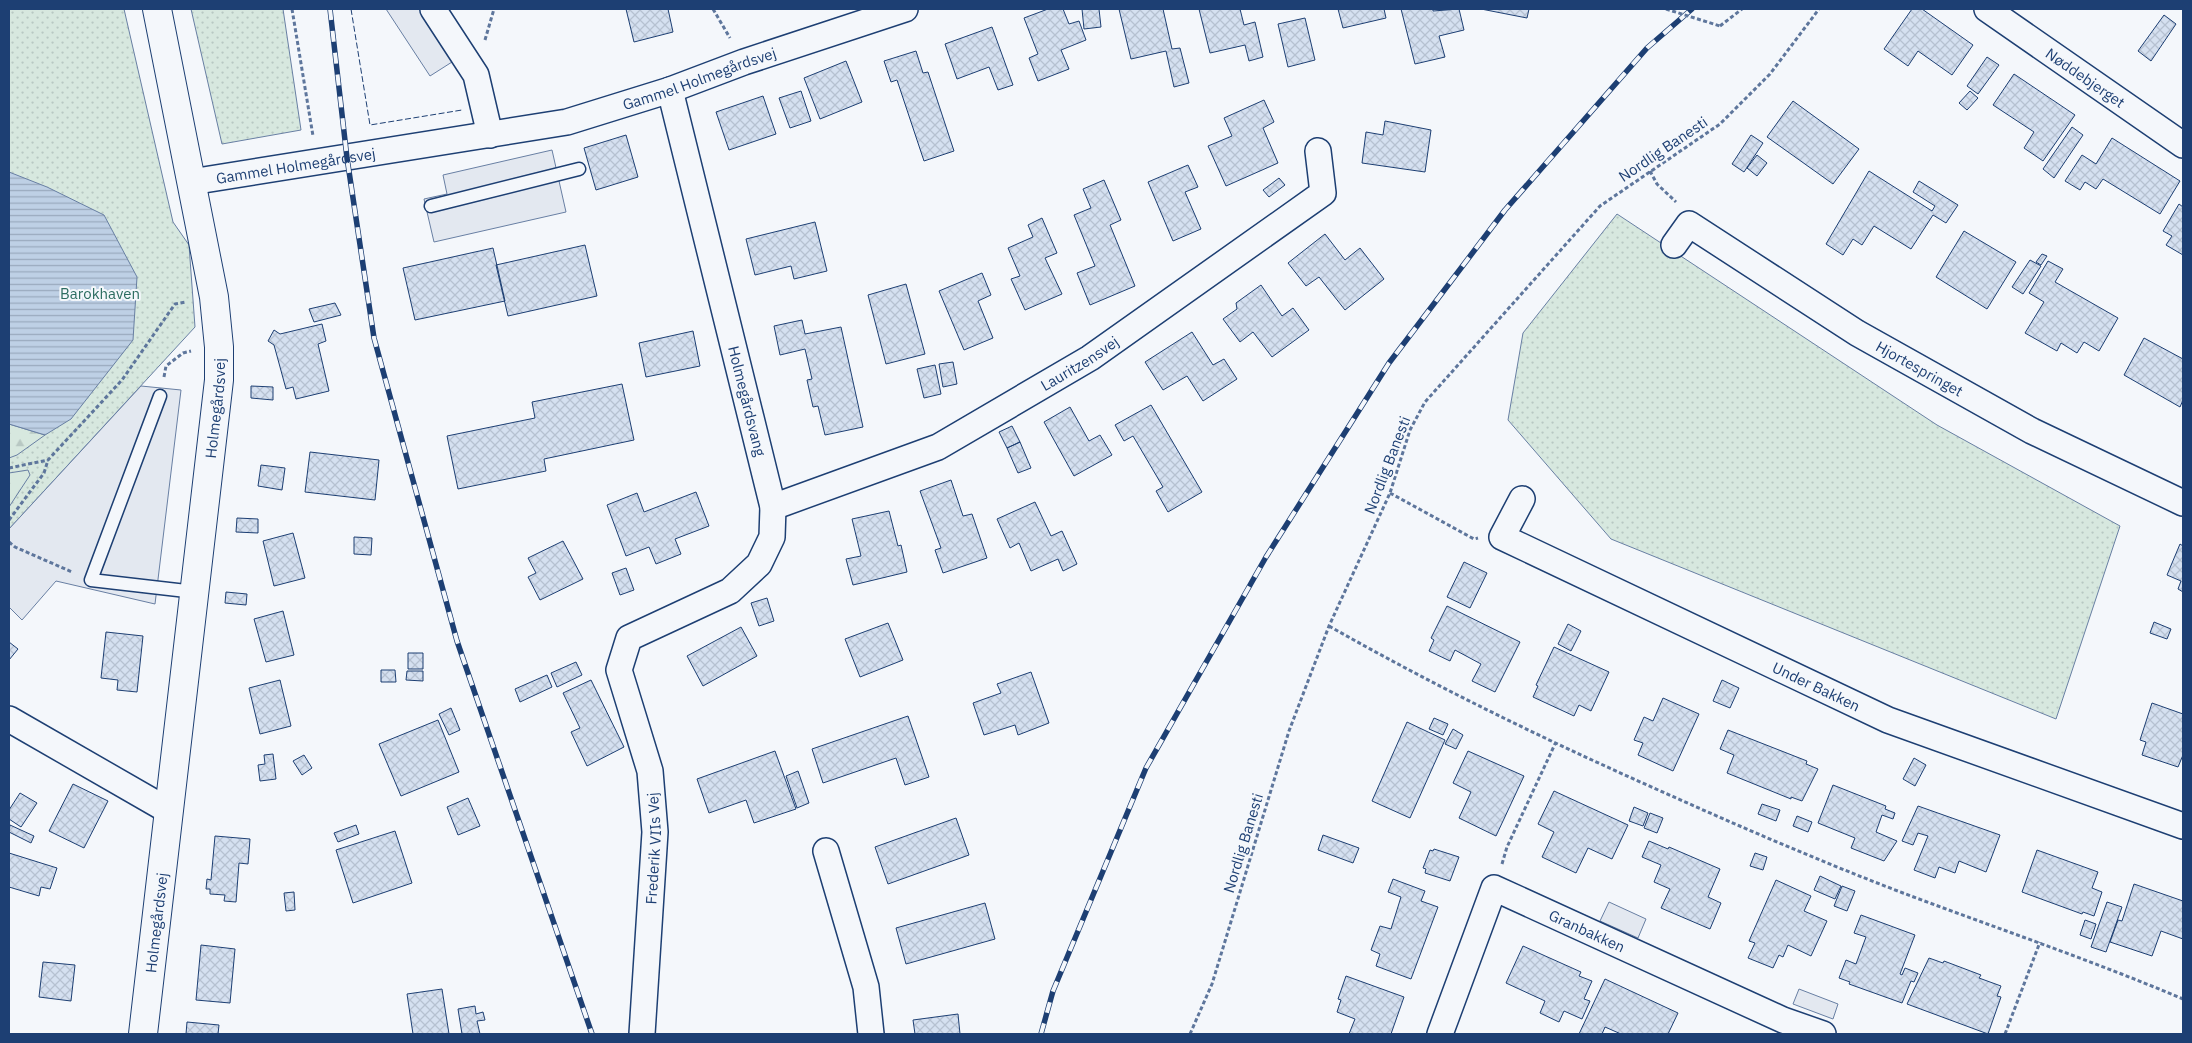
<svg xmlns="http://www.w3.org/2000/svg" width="2192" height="1043" viewBox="0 0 2192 1043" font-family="'IBM Plex Sans',sans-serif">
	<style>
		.green { fill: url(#green-dots); stroke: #687fa3 }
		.forest { fill: url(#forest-firs); stroke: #687fa3 }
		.parking { fill: #e3e8f0; stroke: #687fa3 }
		.water { fill: url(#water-rules); stroke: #687fa3 }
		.building { fill: url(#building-cross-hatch); stroke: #1d3f73 }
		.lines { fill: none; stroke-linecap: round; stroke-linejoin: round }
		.service-casing { stroke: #1d3f73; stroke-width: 15 }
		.minor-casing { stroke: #1d3f73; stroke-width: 28 }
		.tertiary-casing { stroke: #1d3f73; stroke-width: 30 }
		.path { stroke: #5e769c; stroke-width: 3; stroke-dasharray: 4 2.5; stroke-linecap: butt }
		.service { stroke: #f4f7fb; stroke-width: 12 }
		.minor { stroke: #f4f7fb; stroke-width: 25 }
		.tertiary { stroke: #f4f7fb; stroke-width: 28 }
		.rail-casing { stroke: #1d3f73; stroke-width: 5.5 }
		.rail { stroke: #f4f7fb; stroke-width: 4; stroke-dasharray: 11; stroke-linecap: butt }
		.path-bridge { stroke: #5e769c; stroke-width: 3; stroke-dasharray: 4 2.5; stroke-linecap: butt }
		.fence { stroke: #1d3f73; stroke-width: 1; stroke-dasharray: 6 2.5; stroke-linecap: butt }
		.labels { text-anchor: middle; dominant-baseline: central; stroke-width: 4; stroke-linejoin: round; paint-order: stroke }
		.street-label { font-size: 15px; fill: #1d3f73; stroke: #f4f7fb }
		.park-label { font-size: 15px; fill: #2c6c60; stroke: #f4f7fb }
	</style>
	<defs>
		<pattern id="green-dots" width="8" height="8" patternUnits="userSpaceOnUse" patternTransform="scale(1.25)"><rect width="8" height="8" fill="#d7e8df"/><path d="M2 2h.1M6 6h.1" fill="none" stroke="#b8c8c3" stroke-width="1.8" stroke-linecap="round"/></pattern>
		<pattern id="forest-firs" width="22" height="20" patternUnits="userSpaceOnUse" patternTransform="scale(1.25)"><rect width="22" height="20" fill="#d7e8df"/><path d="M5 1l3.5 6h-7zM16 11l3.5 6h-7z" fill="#b8c8c3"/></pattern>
		<pattern id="water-rules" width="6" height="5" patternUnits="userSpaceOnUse" patternTransform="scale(1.25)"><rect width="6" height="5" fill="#bed0e5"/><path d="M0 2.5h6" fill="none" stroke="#9aaabe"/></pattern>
		<pattern id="building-cross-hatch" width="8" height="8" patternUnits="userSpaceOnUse" patternTransform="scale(1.25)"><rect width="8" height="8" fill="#d5e0f0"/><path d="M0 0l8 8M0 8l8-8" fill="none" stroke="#b6c1d1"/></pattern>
	</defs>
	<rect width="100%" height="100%" fill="#f4f7fb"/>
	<path class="green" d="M9,9H124L173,222L189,245L195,327L9,529Z
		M191,9H283L301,130L222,144Z
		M1617,214L1937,425L2120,526L2056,719L1611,539L1508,420L1523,333Z"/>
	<path class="forest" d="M9,424L45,435L17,455L9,458Z
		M28,470L30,475L9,507V473Z"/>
	<path class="parking" d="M386,9H433L463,55L430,76Z
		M552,150L566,212L434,242L424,199L447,194L443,175Z
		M141,386L181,390L155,604L56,581L22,620L9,607V529Z
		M1609,902L1646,919L1638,938L1600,921Z
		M1799,989L1838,1004L1833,1019L1793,1004Z"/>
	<path class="water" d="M9,172L47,187L104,215L137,277L133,340L71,419L45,435L9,424Z"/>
	<path class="building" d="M626,9H668L673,32L634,42Z
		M1048,9H1063L1069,24L1079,21L1086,40L1061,50L1069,69L1038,81L1029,58L1038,54L1024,18Z
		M1082,9H1099L1101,27L1084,29Z
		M1119,9H1163L1172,49L1180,48L1189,83L1174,87L1166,51L1131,59Z
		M1199,9H1240L1244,25L1255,22L1263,57L1249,61L1245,45L1210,53Z
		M1338,9H1384L1386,18L1343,28Z
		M1401,9H1433V11L1459,9L1464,30L1439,36L1445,57L1415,64Z
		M1481,9H1529L1527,18Z
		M1912,9H1922L1973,45L1952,75L1918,51L1908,66L1884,49Z
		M2164,15L2176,24L2151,61L2138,51Z
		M1305,18L1315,60L1288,67L1278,24Z
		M992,27L1013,85L998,90L989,67L957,79L945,44Z
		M916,51L923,73L928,72L954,151L924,161L897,80L891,82L884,61Z
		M1987,57L1999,65L1978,94L1967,86Z
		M846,61L862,102L820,119L804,78Z
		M2014,74L2075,115L2043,161L2024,148L2034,132L1993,105Z
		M801,91L811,121L790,128L779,98Z
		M1970,91L1978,98L1967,110L1959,103Z
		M763,96L776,134L729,150L716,112Z
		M1264,100L1274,122L1263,128L1278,163L1226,186L1208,146L1232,136L1224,118Z
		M1793,101L1859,149L1833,184L1767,137Z
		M1385,121L1431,130L1425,172L1362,163L1366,132L1383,135Z
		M2072,127L2083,135L2054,178L2043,169Z
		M626,135L638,177L596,190L584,148Z
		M1751,135L1763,143L1744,172L1732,164Z
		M2112,138L2180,181L2160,214L2103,179L2096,189L2085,182L2080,190L2065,181L2082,155L2096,164Z
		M1757,155L1767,163L1757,176L1747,168Z
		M1188,165L1198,187L1185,192L1201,229L1173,241L1148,182Z
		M1869,171L1932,211L1935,206L1913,192L1919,181L1958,205L1946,223L1933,215L1911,249L1874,226L1862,245L1853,239L1843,255L1826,244Z
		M1279,178L1285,185L1269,197L1263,190Z
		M1104,180L1121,220L1110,225L1135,286L1090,305L1077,273L1095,266L1074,215L1091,208L1083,189Z
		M2179,204L2183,207V255L2166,245L2172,236L2163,231Z
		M1042,218L1057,253L1045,258L1062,294L1025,310L1011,279L1020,276L1008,248L1033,237L1028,225Z
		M815,222L827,271L794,279L791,266L755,275L746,239Z
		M1964,231L2016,262L1987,309L1936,277Z
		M1325,234L1345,260L1360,248L1384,279L1345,310L1319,277L1306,286L1288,263Z
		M585,245L597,296L508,316L496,265Z
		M493,248L505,301L415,320L403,268Z
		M2042,254L2047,256L2041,265L2036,262Z
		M2030,260L2041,266L2023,294L2012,287Z
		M2048,261L2063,269L2055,282L2118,318L2099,351L2084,342L2077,353L2061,343L2057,351L2025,333L2044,302L2029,293Z
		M982,273L991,295L978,301L993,338L964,350L939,291Z
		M906,284L925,354L886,364L868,295Z
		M1261,285L1282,316L1293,308L1309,330L1272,357L1253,332L1240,342L1223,319L1237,309L1236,303Z
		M335,303L341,315L314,322L309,309Z
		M802,320L805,334L841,327L863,427L825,435L818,406L813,407L807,380L812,379L805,349L780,355L774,326Z
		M322,324L326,341L318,344L329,391L296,399L293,387L286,389L274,345L268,341L274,330L280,334Z
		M693,331L700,366L646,377L639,343Z
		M1192,332L1213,365L1224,359L1237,379L1203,401L1187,376L1163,390L1145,362Z
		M2144,338L2183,359V400L2180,407L2124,375Z
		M953,362L957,384L943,387L939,364Z
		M935,365L941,394L924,398L917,369Z
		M622,384L634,440L544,459L546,471L458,489L447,436L535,418L532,402Z
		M251,386L273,387V400L251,398Z
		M1151,405L1202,492L1168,512L1156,491L1163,487L1133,436L1124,441L1115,425Z
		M1070,407L1089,441L1100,435L1112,455L1074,476L1044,422Z
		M1012,426L1020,442L1007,448L999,432Z
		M1020,442L1031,468L1018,473L1007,448Z
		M310,452L379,460L375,500L305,492Z
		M261,465L285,468L282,490L258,486Z
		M951,480L963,516L972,514L987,558L943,573L935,550L941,548L920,491Z
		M696,492L709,526L675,539L681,554L656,564L649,547L626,556L607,505L637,493L644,512Z
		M1035,502L1051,536L1062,531L1077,564L1063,571L1058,559L1031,571L1019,543L1010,548L997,519Z
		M889,511L898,546L901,545L907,572L853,585L846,559L861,556L852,519Z
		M237,518L258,519V533L236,532Z
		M293,533L305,578L274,586L263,541Z
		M354,537L372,538L371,555L354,554Z
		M563,541L583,579L540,600L528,577L536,573L528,558Z
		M2180,544L2183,546V592L2178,589L2181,581L2167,575Z
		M1464,562L1487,573L1470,608L1447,597Z
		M626,568L634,590L620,595L612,573Z
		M226,592L247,594L246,605L225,603Z
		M767,598L774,621L759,626L751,603Z
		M1447,606L1520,642L1495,692L1472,681L1481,664L1455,650L1450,661L1429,651L1434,640L1431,638Z
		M283,611L294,655L266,662L254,619Z
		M2154,622L2171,629L2167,639L2150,633Z
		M888,623L903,660L860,677L845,639Z
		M1568,624L1581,631L1571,651L1558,644Z
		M741,627L757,656L703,686L687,656Z
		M106,632L143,636L137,692L117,690L118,680L101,678Z
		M9,642L18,649L9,660Z
		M1554,647L1609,672L1591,711L1579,705L1574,716L1533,697L1538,686L1536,685Z
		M408,653H423V669H408Z
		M576,662L582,675L557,687L551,673Z
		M381,670H395L396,682H381Z
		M407,671H423V681L406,680Z
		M1031,672L1049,723L1018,735L1015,725L984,735L973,703L1001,693L997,684Z
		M547,675L552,687L520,702L515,689Z
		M280,680L291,726L260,734L249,688Z
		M591,680L624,747L587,766L571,732L580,728L563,693Z
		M1722,680L1739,688L1730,708L1713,701Z
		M1663,698L1699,714L1673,771L1638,755L1643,743L1634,740L1644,717L1653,721Z
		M2152,703L2183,714V755L2178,767L2142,755L2146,742L2140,740Z
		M451,708L460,730L449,735L439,714Z
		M908,716L929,777L905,785L896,758L823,783L812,749Z
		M1434,718L1448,724L1443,735L1429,729Z
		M438,720L459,772L401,796L379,744Z
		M1407,722L1445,740L1410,818L1372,801Z
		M1453,729L1463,735L1456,749L1445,744Z
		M1728,730L1807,761L1806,764L1818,769L1802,801L1791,797V799L1727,773L1734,755L1720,749Z
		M775,751L796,809L754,823L746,800L709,813L697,779Z
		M1468,751L1524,776L1496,836L1459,818L1471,792L1453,783Z
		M273,754L276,779L260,781L258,765L265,764L264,755Z
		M304,755L312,768L302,775L293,761Z
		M1914,758L1926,765L1915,786L1903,779Z
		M798,771L809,803L797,808L786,776Z
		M73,784L108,801L84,848L49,831Z
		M1833,785L1886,806L1885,809L1895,813L1893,819L1882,815L1876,832L1897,841L1884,861L1851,848L1855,838L1818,823Z
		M1554,791L1628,825L1612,859L1588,848L1576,873L1542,857L1554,832L1538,824Z
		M20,793L37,803L21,827L9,819V810Z
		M468,798L480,826L458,835L447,807Z
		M1762,804L1780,810L1776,821L1758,814Z
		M1918,806L2000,835L1986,872L1959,861L1955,873L1939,867L1935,878L1914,870L1928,836L1918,833L1913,845L1902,841Z
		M1634,807L1648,813L1643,826L1629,821Z
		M1650,813L1663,818L1657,833L1644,828Z
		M1797,816L1812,822L1808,832L1793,826Z
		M956,818L969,855L888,884L875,847Z
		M10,825L34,836L31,843L9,832Z
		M356,825L359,834L338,842L334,833Z
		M395,831L412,883L353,903L336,850Z
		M1323,835L1359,848L1353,863L1318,850Z
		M215,836L250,839L248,864L239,863L236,902L224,901L225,895L210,894V889H206L207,879L211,880Z
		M1649,841L1668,849L1669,847L1720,869L1708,897L1721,903L1710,929L1661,908L1670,889L1654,882L1661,865L1642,857Z
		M1434,849L1459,857L1450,881L1425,873L1426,869L1423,868L1430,850L1433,851Z
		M2037,850L2098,872L2092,888L2102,892L2094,916L2083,912L2082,914L2022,892Z
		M9,853L57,868L50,889L41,887L39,896L9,887Z
		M1755,853L1767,857L1763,870L1750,866Z
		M1820,876L1841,886L1835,899L1814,890Z
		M1393,879L1425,891L1421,901L1438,907L1411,979L1376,966L1380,954L1371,950L1380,926L1391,929L1401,897L1388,892Z
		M1776,880L1811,896L1804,911L1827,921L1811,956L1788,945L1783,957L1779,955L1773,968L1748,958L1755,943L1749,941Z
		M2134,884L2183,901V939L2161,931L2152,956L2110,942L2118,920L2122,921Z
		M1842,886L1855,891L1847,911L1834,906Z
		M294,892L295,910L286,911L284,893Z
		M2107,902L2122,907L2106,952L2091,947Z
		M985,903L995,939L906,964L896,928Z
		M1861,915L1915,935L1900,974L1902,975L1905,968L1918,973L1914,982L1911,981L1902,1003L1849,984L1850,982L1839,978L1846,960L1856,964L1866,937L1854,933Z
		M2085,920L2096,924L2091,939L2080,935Z
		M201,945L235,949L230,1003L196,1000Z
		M1523,946L1581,972L1579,976L1592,981L1584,999L1590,1001L1582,1019L1564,1011L1559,1022L1540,1013L1545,1001L1506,983Z
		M1929,958L1943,963L1944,961L1981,975L1979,978L2001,986L1997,996L2001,997L1988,1034L1907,1004Z
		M43,962L75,965L71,1001L39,997Z
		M1346,976L1404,997L1391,1034H1349L1355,1019L1337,1012L1341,1000L1338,999Z
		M1605,979L1678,1013L1668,1034H1621L1605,1027L1602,1034H1579Z
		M442,989L449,1034H413L407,994Z
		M475,1006L476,1014L483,1012L485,1020L477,1021L480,1034H462L458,1009Z
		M958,1014L960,1034H915L913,1020Z
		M187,1022L219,1025L218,1034H186Z"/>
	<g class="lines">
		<g class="service-casing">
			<path id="service" d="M431,206L579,169
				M160,396L91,580L195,592"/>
		</g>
		<g class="minor-casing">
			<g id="minor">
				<path d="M433,9L476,75L490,135"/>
				<path id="s1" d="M1987,9L2183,145"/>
				<path id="s2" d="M191,182L567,122L670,90L744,62L905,9"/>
				<path id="s3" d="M1674,245L1689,224L1857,333L2032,431L2183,503"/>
				<path id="s4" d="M1522,499L1502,537L1888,720L2183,826"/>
				<path id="s5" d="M773,507L938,447L1090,358L1323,193L1318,151"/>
				<path d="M9,719L169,811"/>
				<path d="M826,851L866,987L871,1034"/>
				<path id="s6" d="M642,1034L655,832L650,771L619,670L629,638L730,591L759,564L772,537L773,507L670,90"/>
				<path id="s7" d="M1440,1034L1494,888L1783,1020L1823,1034"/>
			</g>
		</g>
		<g class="tertiary-casing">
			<g id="tertiary">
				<path id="s8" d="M143,1034L219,380V347L214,297L157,9"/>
			</g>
		</g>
		<path class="path" d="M292,9L313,136
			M713,9L730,38
			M1720,26L1742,9
			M485,40L494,9
			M1650,171L1657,184L1676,202
			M164,377L166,366L183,353L191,351
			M9,468L48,460L122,380L175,304L186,302
			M1390,493L1474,539L1478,538
			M9,520L44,473L48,460
			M9,542L15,547L72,572
			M1329,626C1438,688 1550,742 1665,793C1743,828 1822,862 1903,893C1996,928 2091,960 2183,999
			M1502,864L1507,847L1555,744
			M1190,1034L1212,984L1289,731L1329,626L1390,493L1410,430L1425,402L1600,206L1720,124L1770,74L1819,9
			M2005,1034L2040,942"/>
		<use href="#service" class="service"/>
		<use href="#minor" class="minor"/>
		<use href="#tertiary" class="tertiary"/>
		<g class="rail-casing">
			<path id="rail" d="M330,9L347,158L374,338L457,641L592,1034
				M1041,1034L1053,991L1146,768L1266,557L1389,363L1505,210L1647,48L1692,9"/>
		</g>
		<use href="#rail" class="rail"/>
		<path class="path-bridge" d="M1666,9L1720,26"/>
		<path class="fence" d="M351,9L370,125L462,110"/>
	</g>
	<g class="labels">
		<g class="street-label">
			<text stroke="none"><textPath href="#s1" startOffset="120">Nøddebjerget</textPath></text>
			<text stroke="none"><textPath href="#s2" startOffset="520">Gammel Holmegårdsvej</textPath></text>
			<text transform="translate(1663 149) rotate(-34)">Nordlig Banesti</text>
			<text stroke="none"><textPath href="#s2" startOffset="106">Gammel Holmegårdsvej</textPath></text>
			<text stroke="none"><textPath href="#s5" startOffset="340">Lauritzensvej</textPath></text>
			<text stroke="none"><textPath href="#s3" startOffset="298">Hjortespringet</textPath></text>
			<text transform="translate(747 401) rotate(76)">Holmegårdsvang</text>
			<text stroke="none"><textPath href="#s8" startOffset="630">Holmegårdsvej</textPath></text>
			<text transform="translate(1387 465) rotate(-69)">Nordlig Banesti</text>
			<text stroke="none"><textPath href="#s4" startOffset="391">Under Bakken</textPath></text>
			<text transform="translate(1243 843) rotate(-73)">Nordlig Banesti</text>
			<text stroke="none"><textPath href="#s6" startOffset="186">Frederik VIIs Vej</textPath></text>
			<text stroke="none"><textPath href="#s8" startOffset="112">Holmegårdsvej</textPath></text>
			<text stroke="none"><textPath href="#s7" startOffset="258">Granbakken</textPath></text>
		</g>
		<g class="park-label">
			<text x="100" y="293">Barokhaven</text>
		</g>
	</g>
	<rect width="2192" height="1043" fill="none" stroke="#1d3f73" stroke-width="20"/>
</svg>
